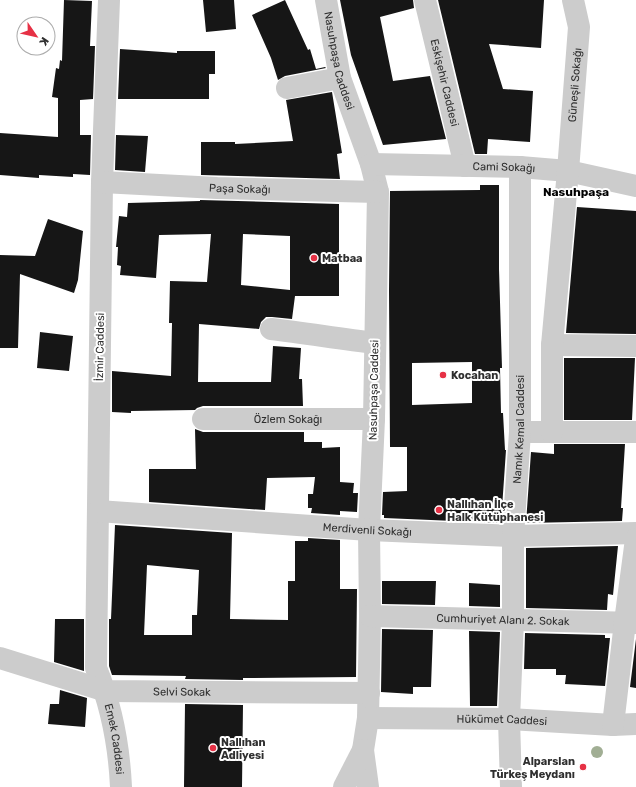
<svg xmlns="http://www.w3.org/2000/svg" width="636" height="787" viewBox="0 0 636 787" font-family="Rubik,sans-serif">
	<style>
		.building { fill: #161616; fill-rule: evenodd }
		.lines { fill: none; stroke-linecap: round; stroke-linejoin: round }
		.minor { stroke: #ccc; stroke-width: 22 }
		.tree { fill: #a1ae94 }
		.poi-dot { fill: #e63145; stroke: #fff; stroke-width: 1.5 }
		.labels { text-anchor: middle; dominant-baseline: central; stroke-width: 4; stroke-linejoin: round; paint-order: stroke }
		.street-label { font-size: 11px; fill: #2f2f2f; stroke: #fff }
		.poi-label { font-size: 11px; font-weight: bold; fill: #2f2f2f; stroke: #fff; text-anchor: start }
		.neighbourhood-label { font-size: 12px; font-weight: bold; fill: #000; stroke: #fff }
	</style>
	<rect width="100%" height="100%" fill="#fff"/>
	<path class="building" d="M64,0L92,1L90,46H95L93,99L80,100V135H91L90,175L73,174V177L39,175V178L0,175V133L58,137V98L52,97L56,68L59,69L60,60L62,61Z
		M203,0H234L236,29L206,32Z
		M285,0L308,50L310,49L316,69L325,67L326,68L285,76L278,80L271,58L252,15Z
		M340,0H413L414,8L380,17L393,81L430,76L446,139L383,145L351,55Z
		M438,0H544L541,48L489,44L503,89L533,91L530,142L488,139L487,154H475Z
		M120,49L177,53V51H215V74H209V99H118Z
		M332,92L342,153L337,154L340,179L201,175V142H235V144L293,141L286,100Z
		M116,135L148,136L145,172L115,170Z
		M480,185H499V269L502,368H500L501,413H503L505,450H506L501,523L384,518V515H382L383,492L407,491V447H390L389,291L390,191L480,190ZM472,362V403L412,405V363Z
		M200,200L339,204V296H295L292,319L272,317H266L261,322L259,329L199,324L198,382H271L273,346L301,348L299,379H302L303,406H203L197,408L195,410L131,411V413L112,412V371L171,376L172,323H169L170,281L207,282L211,234L159,235L156,278L120,275L121,266L117,265L118,247H116L119,216L127,217L128,203L200,201ZM243,234L290,236V290L241,285Z
		M577,207L636,211V334L566,333Z
		M48,219L83,231L78,280L74,293L20,274L18,348H0V255L35,256Z
		M40,332L73,336L69,371L37,368Z
		M564,358H635L632,420H564Z
		M195,429L203,432H304V442H322V448L340,447V482L354,483L353,493H358L357,512L340,511V515L311,513L312,508H308V494H313L315,477L267,478L265,510L149,502V469H196Z
		M554,444H625L621,508H623L622,521L526,523L531,452L554,454Z
		M115,525L232,533L230,619L288,620V581H295V541H308V538L340,540V589H357L356,677L243,678V680L185,679L186,676L112,675L109,666V619H111ZM147,565L199,570L197,615H192V635H144Z
		M618,546L613,595L608,594L607,610L526,608V548Z
		M382,581H436L435,605L382,604Z
		M469,583L500,585V607L469,606Z
		M55,619H84V671L54,662Z
		M382,629L433,630L431,687H413V694L381,692Z
		M469,631L500,632L497,706H470Z
		M525,633L605,635V638H610L605,686L565,684L566,675H556V669H524Z
		M636,639V688L630,687Z
		M60,690L87,698L85,727L48,724L50,704H59Z
		M185,704L243,705L242,787H184Z"/>
	<g class="lines">
		<g class="minor">
			<path id="s1" d="M109,0L102,182L96,668C112,707 119,744 121,787"/>
			<path id="s2" d="M326,0L340,78L371,164L378,192L374,419L369,530L370,616L368,718L363,750L368,787"/>
			<path id="s3" d="M425,0L465,166"/>
			<path d="M287,88L340,78"/>
			<path id="s4" d="M371,164L520,167L568,171L636,186"/>
			<path id="s5" d="M102,182L217,188L378,192"/>
			<path d="M271,329C306,333 340,339 375,343"/>
			<path d="M552,345L636,346"/>
			<path id="s6" d="M203,419H374"/>
			<path d="M520,432H636"/>
			<path id="s7" d="M552,432V345L568,171L579,27L573,0"/>
			<path id="s8" d="M98,511L369,530L513,536L636,533"/>
			<path id="s9" d="M370,616L636,623"/>
			<path id="s10" d="M0,658L106,691L369,693"/>
			<path id="s11" d="M368,718L509,719L613,725L636,724"/>
			<path d="M613,725L625,622L636,539"/>
			<path d="M344,787L363,750"/>
			<path id="s12" d="M511,787L509,719L513,620V536L520,432V167"/>
		</g>
	</g>
	<circle class="tree" cx="597" cy="752" r="6"/>
	<g class="poi-dot">
		<circle cx="314" cy="258" r="4"/>
		<circle cx="443" cy="375" r="4"/>
		<circle cx="439" cy="510" r="4"/>
		<circle cx="213" cy="748" r="4"/>
		<circle cx="583" cy="767" r="4"/>
	</g>
	<g class="labels">
		<g class="street-label">
			<text stroke="none"><textPath href="#s2" startOffset="62">Nasuhpaşa Caddesi</textPath></text>
			<text stroke="none"><textPath href="#s3" startOffset="85">Eskişehir Caddesi</textPath></text>
			<text stroke="none"><textPath href="#s7" startOffset="348">Güneşli Sokağı</textPath></text>
			<text stroke="none"><textPath href="#s4" startOffset="133">Cami Sokağı</textPath></text>
			<text stroke="none"><textPath href="#s5" startOffset="138">Paşa Sokağı</textPath></text>
			<text transform="translate(100 347) rotate(-89)">İzmir Caddesi</text>
			<text transform="translate(374 390) rotate(-89)">Nasuhpaşa Caddesi</text>
			<text stroke="none"><textPath href="#s6" startOffset="85">Özlem Sokağı</textPath></text>
			<text stroke="none"><textPath href="#s12" startOffset="358">Namık Kemal Caddesi</textPath></text>
			<text stroke="none"><textPath href="#s8" startOffset="270">Merdivenli Sokağı</textPath></text>
			<text stroke="none"><textPath href="#s9" startOffset="133">Cumhuriyet Alanı 2. Sokak</textPath></text>
			<text stroke="none"><textPath href="#s10" startOffset="187">Selvi Sokak</textPath></text>
			<text stroke="none"><textPath href="#s11" startOffset="134">Hükümet Caddesi</textPath></text>
			<text stroke="none"><textPath href="#s1" startOffset="742">Emek Caddesi</textPath></text>
		</g>
		<g class="poi-label">
			<text x="322" y="258">Matbaa</text>
			<text x="451" y="375">Kocahan</text>
			<text x="447" y="504">Nallıhan İlçe<tspan x="447" dy="13">Halk Kütüphanesi</tspan></text>
			<text x="221" y="742">Nallıhan<tspan x="221" dy="13">Adliyesi</tspan></text>
			<text x="575" y="761" text-anchor="end">Alparslan<tspan x="575" dy="13">Türkeş Meydanı</tspan></text>
		</g>
		<g class="neighbourhood-label">
			<text x="576" y="192">Nasuhpaşa</text>
		</g>
	</g>
	<g transform="translate(36 36) rotate(124)"><circle r="19" fill="#ffffff" stroke="#acacac"/>
	<path d="M0-3L7 15L0 10L-7 15Z" fill="#e63145"/>
	<text y="-6" font-size="11" font-weight="bold" text-anchor="middle" fill="#2f2f2f">K</text>
	</g>
</svg>
